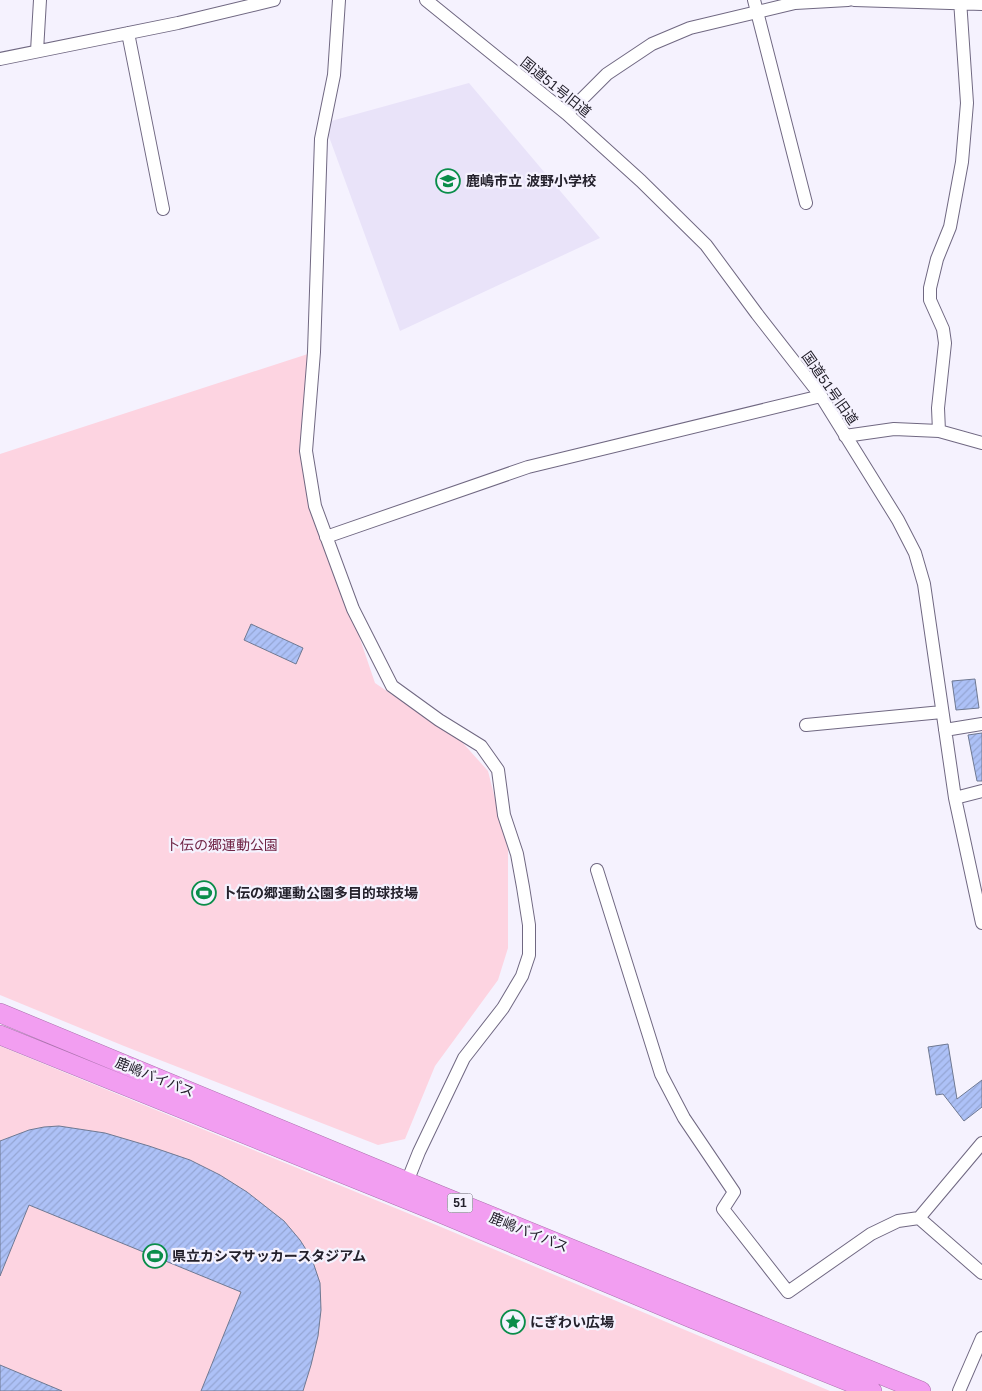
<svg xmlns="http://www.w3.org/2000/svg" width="982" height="1391" viewBox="0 0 982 1391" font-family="Helvetica,'Noto Sans JP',sans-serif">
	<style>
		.built { fill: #e9e3f9 }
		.green { fill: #fdd4e1 }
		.building { fill: url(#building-hatch); stroke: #6f7992 }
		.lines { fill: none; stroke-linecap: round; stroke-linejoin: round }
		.minor-casing { stroke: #706882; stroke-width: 14 }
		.highway-casing { stroke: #aa72ac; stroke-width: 20 }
		.minor { stroke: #fff; stroke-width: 12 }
		.highway { stroke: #f29ef1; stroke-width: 19 }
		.labels { text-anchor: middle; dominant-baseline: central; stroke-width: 4.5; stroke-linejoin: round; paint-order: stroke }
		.shield { fill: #f5f2fe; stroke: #63606b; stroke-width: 1 }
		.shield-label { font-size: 12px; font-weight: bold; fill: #24212c }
		.street-label { font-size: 14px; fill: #24212c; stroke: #f5f2fe }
		.poi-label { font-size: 14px; font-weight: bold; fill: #24212c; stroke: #f5f2fe; text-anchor: start }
		.park-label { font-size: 14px; fill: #702546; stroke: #f5f2fe }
	</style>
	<defs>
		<pattern id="building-hatch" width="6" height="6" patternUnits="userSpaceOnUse" patternTransform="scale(1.25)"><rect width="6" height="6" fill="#adc1f7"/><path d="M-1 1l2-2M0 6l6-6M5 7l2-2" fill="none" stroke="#95a6d4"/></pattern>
	</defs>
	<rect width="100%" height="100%" fill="#f5f2fe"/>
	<path class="built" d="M469,83L600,238L400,331L324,123Z"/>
	<path class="green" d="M314,352L306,451L315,506L375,683L462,742L488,771L508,850V948L498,980L435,1066L405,1139L378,1145L124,1046L0,995V454Z
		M0,1046L422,1219L830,1391H0Z"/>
	<path class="building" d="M251,624L303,648L296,664L244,640Z
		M975,679L979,708L956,710L952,681Z
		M982,733V781H977L968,735Z
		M948,1044L957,1099L982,1080V1107L964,1121L943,1094L936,1095L928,1047Z
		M59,1126L105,1133L149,1146L190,1160L220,1175L247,1192L284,1221L300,1240L307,1251L313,1262L320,1283L321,1310L318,1336L311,1365L303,1391H201L241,1292L29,1205L0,1276V1141L29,1130L44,1127Z
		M0,1365L62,1391H0Z"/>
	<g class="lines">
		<g class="minor-casing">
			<path id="minor" d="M339,0L334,75L321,139L314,352L306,451L315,506L353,609L392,686L439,720L481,746L498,770L504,815L517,854L523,887L529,925V955L522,976L503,1008L464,1058L419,1152L405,1187
				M426,0L567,114L641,181L706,245L757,314L821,396L898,520L915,553L924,584L955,798L982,923
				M754,0L806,203
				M854,0L982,4
				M128,33L163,209
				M37,51L40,0
				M0,59L178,23L274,0
				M567,114L607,74L652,44L690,28L795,3L848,0
				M939,431L938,408L945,343L943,329L930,300V288L937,259L950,227L962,162L967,103L960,0
				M845,436L894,429L939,431L982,443
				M326,537L528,467L821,396
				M806,725L942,712
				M945,730L982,724
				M955,798L982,791
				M597,870L661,1074L684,1118L734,1192L723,1209L788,1292L871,1234L898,1221L919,1218L982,1143
				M919,1218L982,1273
				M959,1391L982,1338"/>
		</g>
		<g class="highway-casing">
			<path id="highway" d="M0,1013L439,1195L921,1391
				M0,1035L433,1210L691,1318L872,1391"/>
		</g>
		<use href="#minor" class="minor"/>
		<use href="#highway" class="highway"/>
	</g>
	<defs>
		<g id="school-ring" transform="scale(1.25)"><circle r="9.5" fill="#f5f2fe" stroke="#0a8d4a" stroke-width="1.5"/><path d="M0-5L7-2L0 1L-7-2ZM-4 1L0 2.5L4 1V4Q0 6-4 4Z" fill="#0a8d4a"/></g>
		<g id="stadium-ring" transform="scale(1.25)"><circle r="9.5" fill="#f5f2fe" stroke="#0a8d4a" stroke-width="1.5"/><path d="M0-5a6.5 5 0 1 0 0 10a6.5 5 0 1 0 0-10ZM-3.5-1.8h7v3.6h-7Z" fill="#0a8d4a"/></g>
		<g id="sight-ring" transform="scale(1.25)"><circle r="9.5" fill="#f5f2fe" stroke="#0a8d4a" stroke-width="1.5"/><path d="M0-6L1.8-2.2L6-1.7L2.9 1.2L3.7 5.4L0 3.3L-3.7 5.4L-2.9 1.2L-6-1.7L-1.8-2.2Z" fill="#0a8d4a"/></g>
	</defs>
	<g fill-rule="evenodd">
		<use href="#school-ring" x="448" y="181"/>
		<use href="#stadium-ring" x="204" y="893"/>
		<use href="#stadium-ring" x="155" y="1256"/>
		<use href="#sight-ring" x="513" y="1322"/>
	</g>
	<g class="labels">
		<rect class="shield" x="447.5" y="1193.5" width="25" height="19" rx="4"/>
		<g class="shield-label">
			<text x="460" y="1203">51</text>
		</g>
		<g class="street-label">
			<text transform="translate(556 87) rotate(39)">国道51号旧道</text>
			<text transform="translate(830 388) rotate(55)">国道51号旧道</text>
			<text transform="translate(155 1077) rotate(22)">鹿嶋バイパス</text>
			<text transform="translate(529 1232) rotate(22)">鹿嶋バイパス</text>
		</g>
		<g class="poi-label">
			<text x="466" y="181">鹿嶋市立 波野小学校</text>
			<text x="222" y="893">卜伝の郷運動公園多目的球技場</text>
			<text x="172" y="1256">県立カシマサッカースタジアム</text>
			<text x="530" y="1322">にぎわい広場</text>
		</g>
		<g class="park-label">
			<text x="222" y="845">卜伝の郷運動公園</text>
		</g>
	</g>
</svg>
